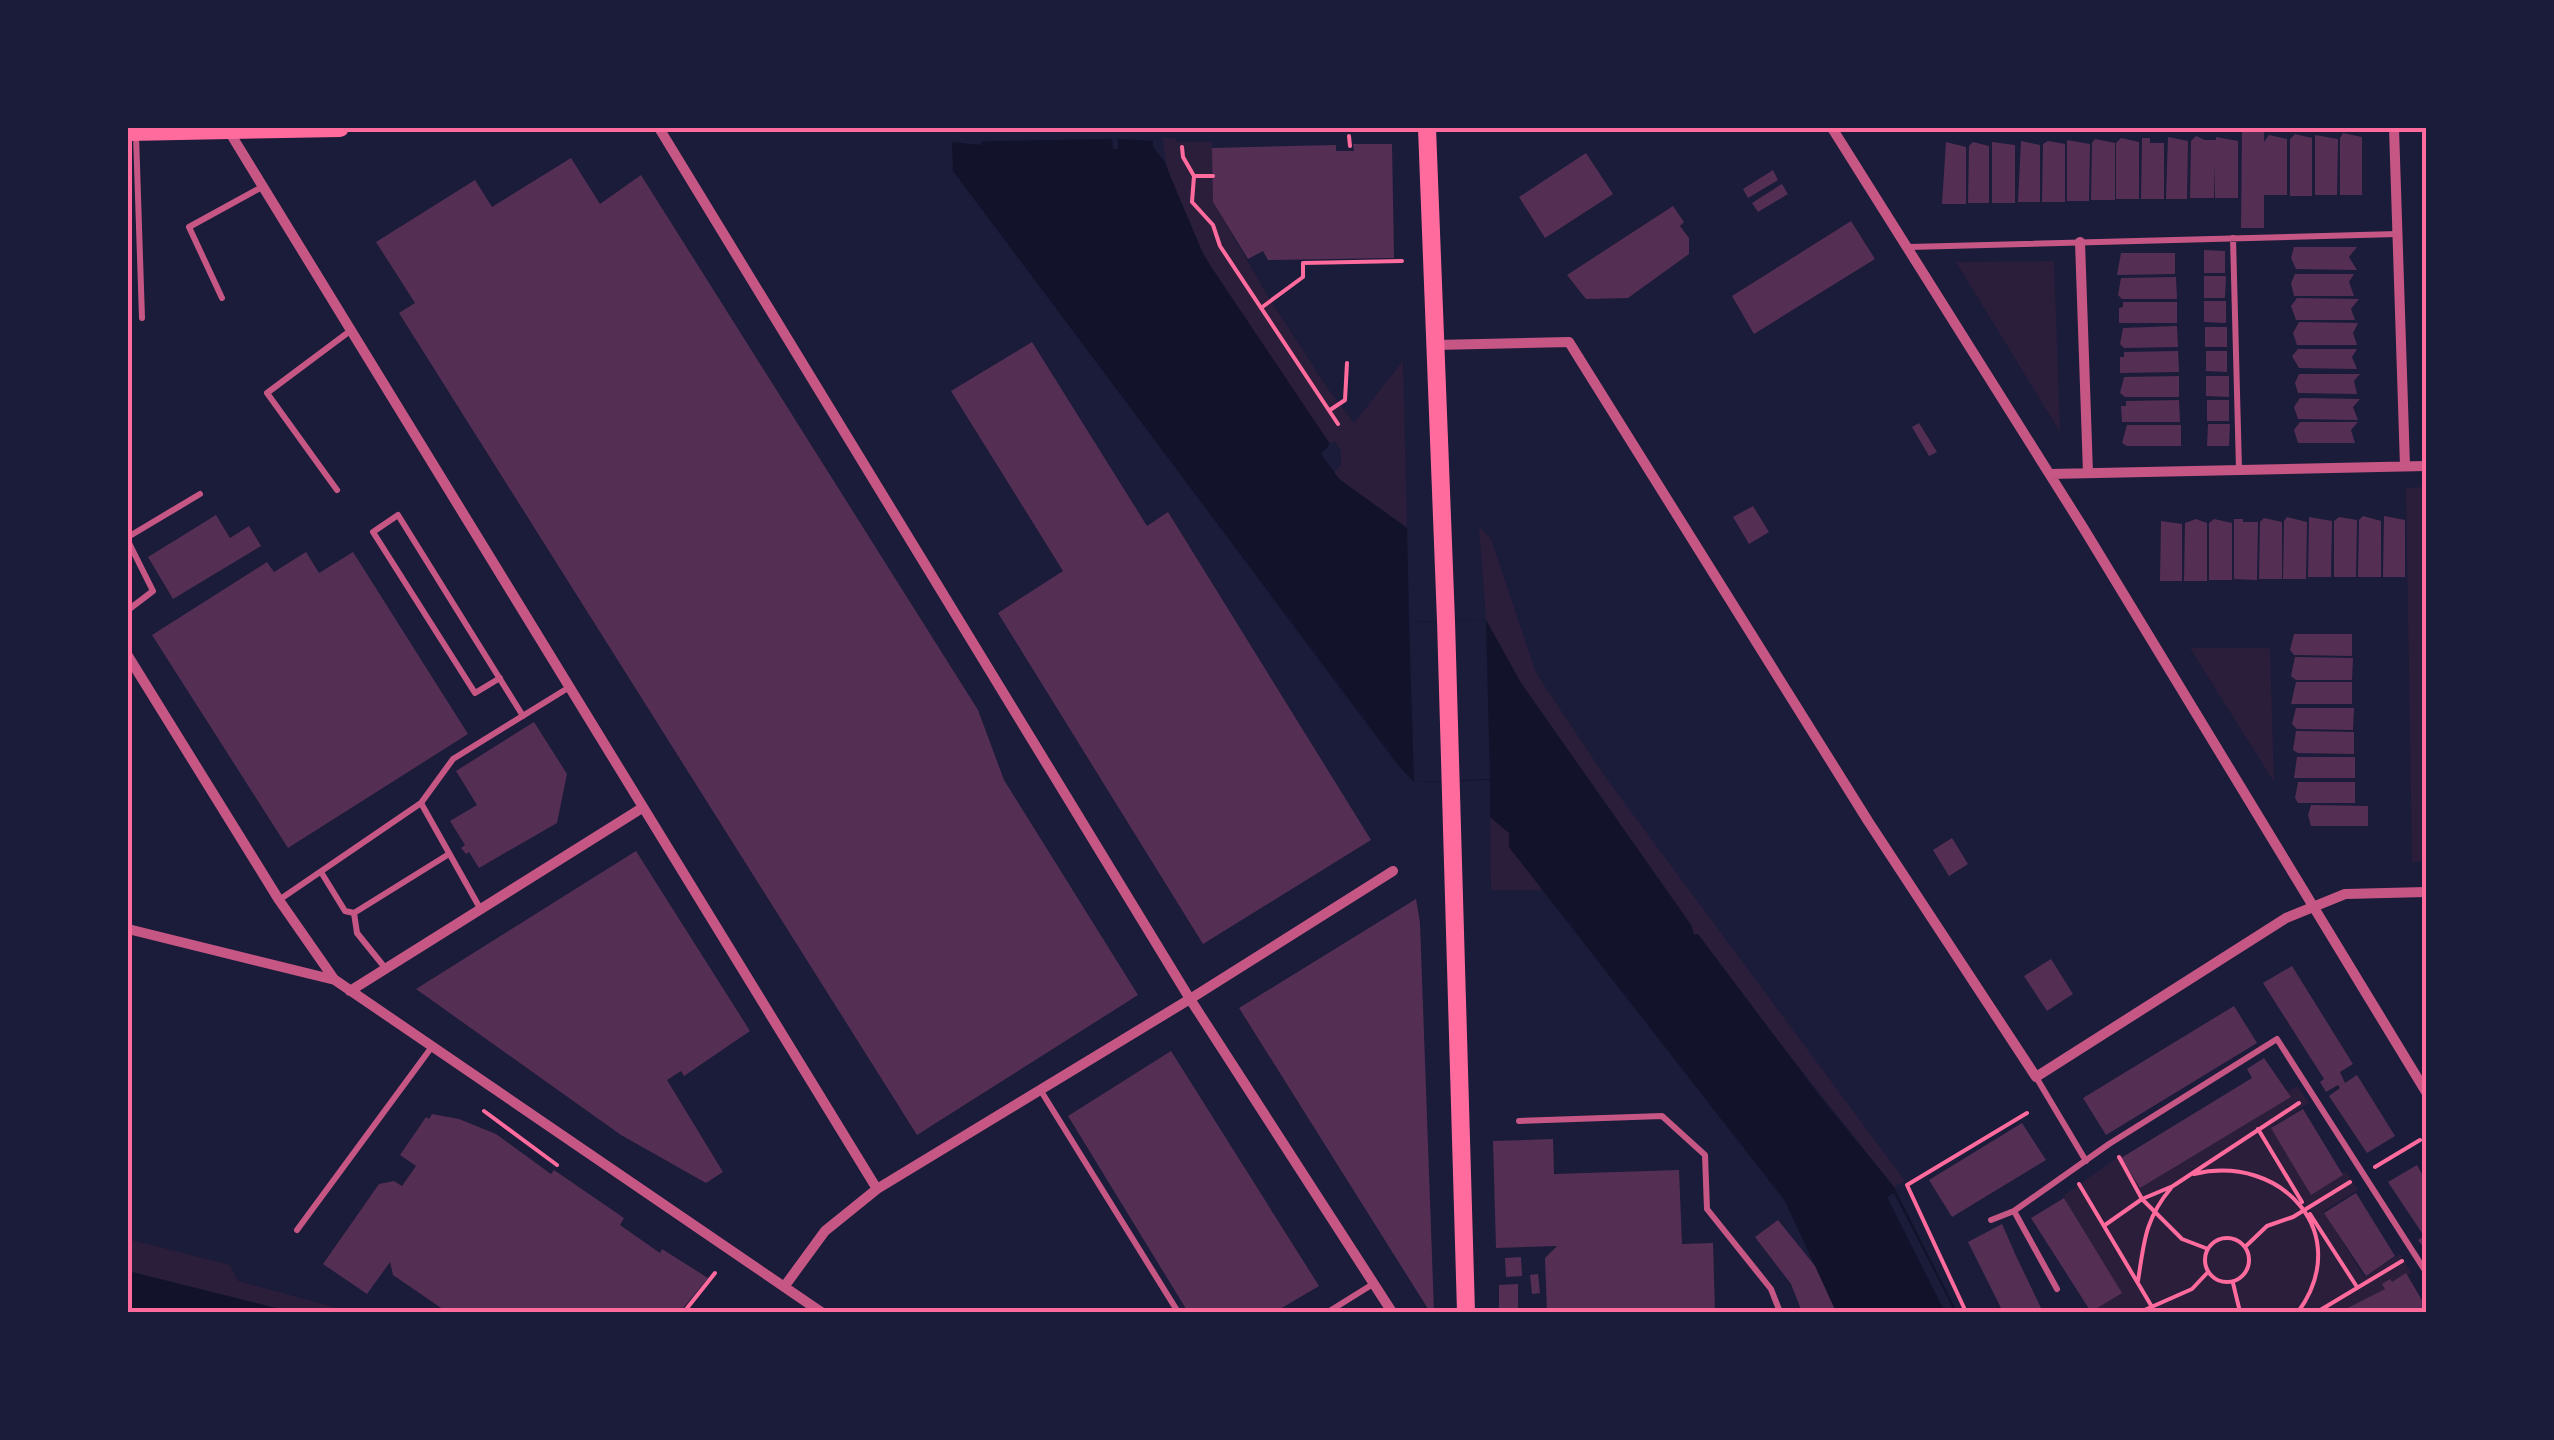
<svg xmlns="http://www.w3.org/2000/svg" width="2554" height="1440" viewBox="0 0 2554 1440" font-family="'Work Sans',sans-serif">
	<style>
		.green { fill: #2a1e3b }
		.water { fill: #12122b }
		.pier { fill: #1b1b3a }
		.building { fill: #542f53 }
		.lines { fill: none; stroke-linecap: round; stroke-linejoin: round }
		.path { stroke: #ff6b9d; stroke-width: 4 }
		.service { stroke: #c65784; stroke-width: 6 }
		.minor { stroke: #c65784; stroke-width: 10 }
		.secondary { stroke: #ff6b9d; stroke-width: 18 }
		.neatline { fill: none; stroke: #ff6b9d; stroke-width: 4 }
	</style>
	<rect width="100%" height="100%" fill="#1b1b3a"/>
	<path class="green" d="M1163,138H1176V142H1212L1213,202L1272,303L1328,389L1354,423L1403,361L1407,528L1339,479L1334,472L1341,465V451L1335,441L1330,444C1280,370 1166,226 1163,138Z
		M2054,261L2060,432L1956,262Z
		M2426,487V861L2412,862L2406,488Z
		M1479,526L1491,539L1536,673L1606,778L1905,1181L1894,1187L1695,936L1691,925L1521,683L1486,620Z
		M2190,648H2270L2274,782Z
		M1490,817L1509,833V847L1544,890H1491Z
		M2297,1086L2309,1103L2273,1126L2310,1193L2346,1171L2358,1190L2324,1211L2364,1277L2400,1254L2412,1273L2347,1312H2091L2121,1293L2063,1196L2121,1155L2141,1184Z
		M128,1239L230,1265L238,1281L352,1312H292L128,1271Z"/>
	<path class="water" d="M981,128H1111L1113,149H1118V139L1153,141V147L1164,161L1204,256L1330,444L1321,454L1339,479L1407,528L1409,622L1486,620L1521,683L1691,925L1694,935L1698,934L1819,1095L1894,1187L1957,1312H1836L1785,1201L1509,847V833L1490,817V780L1414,782L1398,765L953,171L952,142L981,145Z
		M128,1271L292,1312H128Z"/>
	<path class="pier" d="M975,128H1116L1117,134H1140L1157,138L947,142L952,137L976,139Z
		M1486,620L1490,779L1414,782L1409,622Z
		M1894,1193L1949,1300L1954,1312H1945L1887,1197Z"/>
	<path class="building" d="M2242,128H2264V142L2269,135L2287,139V195H2264V228H2241Z
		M2343,133L2362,137V195H2340V138Z
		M2295,134L2312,138V196H2290V139Z
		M2315,135L2338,139L2337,195H2315Z
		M2196,136L2205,140H2216V137L2238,141V198H2215L2214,165V198H2190L2191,141Z
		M2168,137L2188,141L2187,199H2166Z
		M2121,138L2139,142V199H2116V143Z
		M2142,138H2150V143H2164V199H2141Z
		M2095,139L2115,143V200H2091L2092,143Z
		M2067,140L2090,144L2089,201H2067Z
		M2021,141L2040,145V202H2018Z
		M2048,141L2065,144V202H2042L2043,144Z
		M1946,142L1966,147V204H1942Z
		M1973,142L1989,146V203H1968L1969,146Z
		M1992,142L2015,145V203H1992Z
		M1353,144H1392L1394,258L1268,260L1263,251L1248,259L1213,202L1212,148L1336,145V151H1354Z
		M1586,153L1613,194L1545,238L1519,197Z
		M571,158L600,204L641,175L978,710L1004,780L1138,995L917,1135L399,313L415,303L376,242L475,180L492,207Z
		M1773,170L1778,180L1748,198L1743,189Z
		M1782,184L1788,194L1758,212L1752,203Z
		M1673,206L1684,222L1680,226L1689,238V254L1628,298L1586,299L1567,275Z
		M1851,221L1875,259L1754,334L1732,296Z
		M2294,247H2357L2349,257L2357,270L2296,269L2291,258Z
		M2204,250L2225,251V273H2204Z
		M2121,253H2175V274L2117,275Z
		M2295,274H2354L2349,282L2354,296H2294L2291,283Z
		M2204,276H2226L2225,298H2204Z
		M2176,277L2177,299H2122L2118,295L2121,278Z
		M2297,298L2359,299L2351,309L2355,320H2296L2291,306Z
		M2204,301H2226V323L2204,322Z
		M2123,302H2177V323H2119V308L2123,307Z
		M2299,322L2358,323L2353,333L2357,345H2297L2293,333Z
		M2177,326L2178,347L2124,348L2120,344L2123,328Z
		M2205,327H2227V347H2205Z
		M1032,342L1147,526L1168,512L1371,840L1203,944L998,613L1063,571L951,391Z
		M2298,349H2357L2352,357L2357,369L2299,368L2292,356Z
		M2178,351L2179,372L2120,373V357H2124V352Z
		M2206,351H2227V372L2206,371Z
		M2299,374H2360L2354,381L2357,394L2298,393L2295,383Z
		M2179,376V397H2125L2120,393L2124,377Z
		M2206,376H2229V397L2206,396Z
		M2300,398L2360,399L2353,407L2358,420L2298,419L2294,407Z
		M2179,400L2180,422H2122L2121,406H2126V401Z
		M2207,400H2229V421H2207Z
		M2300,422H2358L2351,430L2355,443H2298L2294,430Z
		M1919,423L1937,452L1929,456L1912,427Z
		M2208,424H2230L2229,446H2207Z
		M2127,425H2181V446H2127L2122,443Z
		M1753,506L1769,532L1749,544L1733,517Z
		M216,515L230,538L249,526L261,546L173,599L148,557Z
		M2363,516L2381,521V577H2358L2359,520Z
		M2384,516L2405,520V577H2383Z
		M2287,517L2307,522L2306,579H2283L2284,521Z
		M2309,517L2332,521L2331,577H2308Z
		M2339,517L2357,520L2356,577H2334V521Z
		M2264,518L2282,522V579H2259L2260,522Z
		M2196,519L2207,523V581H2184L2185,523Z
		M2214,519L2232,523V580H2209V523Z
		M2234,519H2243V522H2258L2257,580L2234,579Z
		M2161,521L2182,524V581H2160Z
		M306,552L319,573L353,552L468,734L288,848L152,635L267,562L274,572Z
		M2294,634H2352V656L2294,655L2290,650Z
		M2295,657L2353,658L2352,680H2296L2291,676Z
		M2296,682H2352V704H2291Z
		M2296,708H2354L2353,730L2297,729L2292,724Z
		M534,722L567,774L557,823L479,868L469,852L466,854L461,848L465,845L450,821L477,805L456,771Z
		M2296,731L2354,732V754L2298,753L2293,750Z
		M2297,757H2355V778H2294Z
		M2298,782H2355V803H2298L2295,798Z
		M2311,805L2368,806V826H2311L2308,815Z
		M1952,838L1968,864L1949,876L1933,850Z
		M636,851L750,1031L684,1076L681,1071L667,1080L723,1172L706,1183L621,1135L416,989Z
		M1416,899L1420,923L1434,1312H1430L1239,1008Z
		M2051,959L2073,994L2047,1011L2024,976Z
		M2292,966L2353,1064L2340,1072L2345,1083L2357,1075L2395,1136L2367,1153L2329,1096L2340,1088L2338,1085L2326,1092L2320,1082L2324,1079L2263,983Z
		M2234,1006L2257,1043L2106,1135L2083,1098Z
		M1171,1051L1319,1286L1275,1312H1188L1068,1116Z
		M2264,1058L2291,1097L2140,1188L2121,1158L2252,1078L2247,1069Z
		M2303,1109L2343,1175L2311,1195L2271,1128Z
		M432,1114L459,1119L496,1134L551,1174L554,1170L624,1218L620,1225L660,1253L662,1249L708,1278L680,1312H447L393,1275L390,1262L367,1294L323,1264L379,1184L394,1181L402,1186L416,1166L400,1155L426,1117L429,1119Z
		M2022,1123L2046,1160L1952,1217L1929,1180Z
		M1553,1139L1554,1174L1679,1170L1682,1244L1713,1243L1715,1312H1547L1545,1258L1557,1246L1496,1248L1493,1141Z
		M2417,1165L2426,1181V1251L2418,1240L2424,1236L2388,1182Z
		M2356,1193L2395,1256L2366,1276L2324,1213Z
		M2064,1198L2122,1293L2091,1312L2031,1218Z
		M1778,1220L1815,1266L1836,1312H1802L1791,1284L1755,1237Z
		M2002,1224L2017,1258L2043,1312H2003L1968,1242Z
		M1521,1257L1522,1276L1506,1277L1505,1258Z
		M2406,1273L2426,1307L2416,1312H2340L2385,1289L2382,1284L2390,1279L2392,1282Z
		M1538,1274L1540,1293L1532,1294L1530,1275Z
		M1518,1284V1312H1499V1285Z"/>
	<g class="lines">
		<path class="path" d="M1349,136L1350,146
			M1182,147L1183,157L1194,176L1192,202L1213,225L1220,246L1338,424
			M1194,176H1213
			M1261,308L1303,277V263L1402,261
			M1330,410L1345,400L1347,363
			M2426,497V532
			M484,1111L557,1165
			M2258,1129L2302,1202
			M2119,1157L2142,1199L2182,1239L2208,1249
			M2375,1167L2420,1140
			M2194,1174C2282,1153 2355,1234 2298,1312
			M2079,1184L2155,1312
			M2310,1214L2357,1287
			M2105,1225L2142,1199L2173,1186L2299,1103
			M2205 1260a22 22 0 1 1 44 0a22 22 0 1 1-44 0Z
			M2245,1247L2267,1226L2293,1217L2350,1182
			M2138,1281C2144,1242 2145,1219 2171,1188
			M2233,1283L2240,1312
			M684,1312L715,1273
			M1966,1312L1907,1185L2027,1113
			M2140,1312L2192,1289L2208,1272
			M2317,1312L2402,1261"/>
		<path class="service" d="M136,135L142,318
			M2233,238L2239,469
			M1909,247L2397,234
			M222,298L189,227L262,187
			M337,490L267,393L350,331
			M128,537L200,494
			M128,541L153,591L128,610
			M500,678L475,693L373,532L398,515L523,716
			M421,803L481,910
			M321,872L345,911L354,913L449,854
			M279,900L421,803L453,759L568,688
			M354,913L357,933L386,969
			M2036,1077L2086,1161
			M1041,1091L1178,1312
			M1519,1121L1662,1116L1705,1155L1707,1209L1771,1289L1780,1312
			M2014,1211L2057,1289
			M1991,1220L2014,1211L2109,1144L2277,1039L2426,1272
			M297,1230L431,1048
			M1328,1312L1373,1284"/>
		<path class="minor" d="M227,128L877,1189
			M659,128L1190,999L1392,1312
			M1832,128L2084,529L2426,1092
			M2394,128L2405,466
			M2080,242L2088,473
			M1435,345L1569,342L1868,821L2036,1077L2286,918L2345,894L2426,892
			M2050,474L2426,466
			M128,656L279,900L334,979
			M128,929L335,980L821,1312
			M350,991L642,808
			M784,1287L825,1231L877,1189L1190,999L1393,871"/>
		<path class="secondary" d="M1427,128L1446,621L1466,1312
			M128,132L340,128"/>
	</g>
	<rect width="2554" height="1440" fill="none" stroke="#1b1b3a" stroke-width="260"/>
	<rect x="130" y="130" width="2294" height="1180" class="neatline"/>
</svg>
